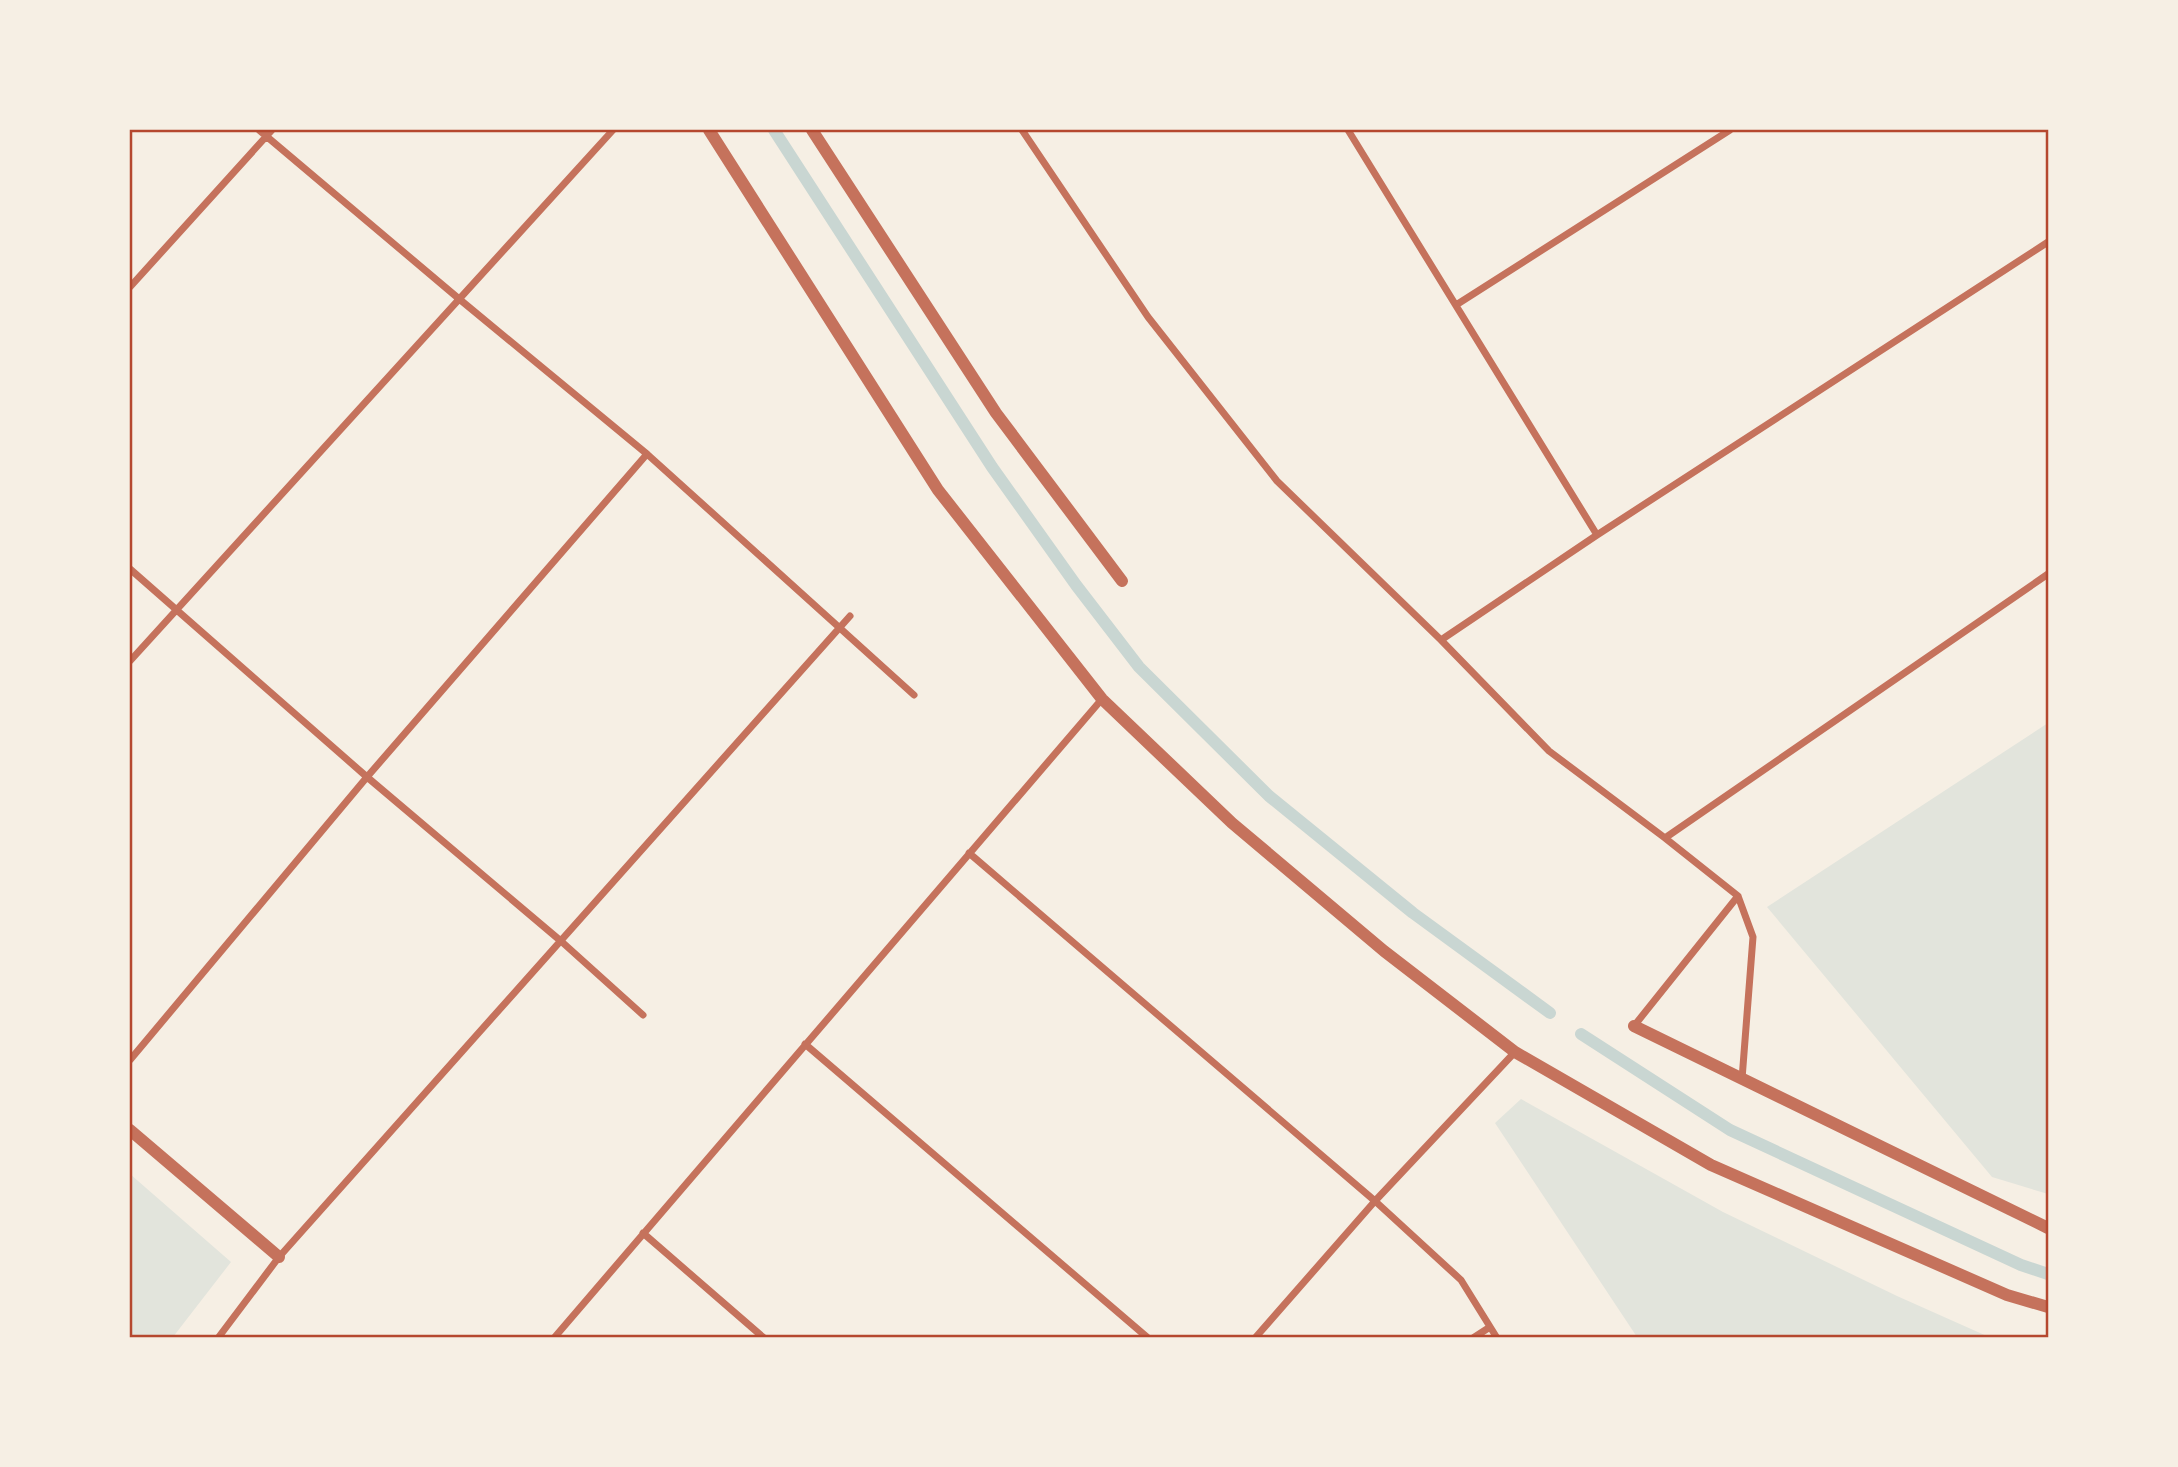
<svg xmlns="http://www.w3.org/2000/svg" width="2178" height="1467" viewBox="0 0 2178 1467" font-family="'Asap Condensed',sans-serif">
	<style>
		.green { fill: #e2e4dc }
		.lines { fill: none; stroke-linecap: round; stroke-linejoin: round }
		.stream { stroke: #c9d6d2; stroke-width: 12 }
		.minor { stroke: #c5725c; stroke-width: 7 }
		.tertiary { stroke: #c5725c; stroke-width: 12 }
		.neatline { fill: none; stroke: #b5482f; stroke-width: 2.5 }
	</style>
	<rect width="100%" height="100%" fill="#f6efe4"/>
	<path class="green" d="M2048,723V1194L1992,1177L1767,907Z
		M1521,1099L1723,1212L1897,1296L1989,1337H1637L1495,1123Z
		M130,1174L231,1262L173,1337H130Z"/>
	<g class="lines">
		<path class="stream" d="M774,130L992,467L1076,585L1139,667L1269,796L1413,913L1550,1013
			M1581,1034L1730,1130L2021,1265L2048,1274"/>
		<path class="minor" d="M259,130L458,298L647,454L914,695
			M1022,130L1148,317L1277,481L1441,640L1549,751L1665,838L1738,896L1753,937L1742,1079
			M1348,130L1597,535
			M130,287L272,130
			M1456,305L1730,130
			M130,569L367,777L562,942L643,1015
			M1441,640L1597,535L2048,242
			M130,661L613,130
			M1665,838L2048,574
			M969,853L1375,1201L1461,1280L1497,1338
			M1634,1026L1738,896
			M805,1044L1148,1338
			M130,1060L367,777L647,454
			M643,1233L764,1338
			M218,1338L279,1257L850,616
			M554,1338L1102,699
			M1255,1338L1375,1201L1515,1052
			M1473,1338L1490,1327"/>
		<path class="tertiary" d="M709,130L938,490L1102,699L1232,823L1384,951L1515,1052L1711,1165L2007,1295L2048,1307
			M812,130L996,413L1122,581
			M1634,1026L2048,1228
			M130,1130L279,1257"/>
	</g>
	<rect width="2178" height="1467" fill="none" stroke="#f6efe4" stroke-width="262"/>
	<rect x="131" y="131" width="1916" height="1205" class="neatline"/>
</svg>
